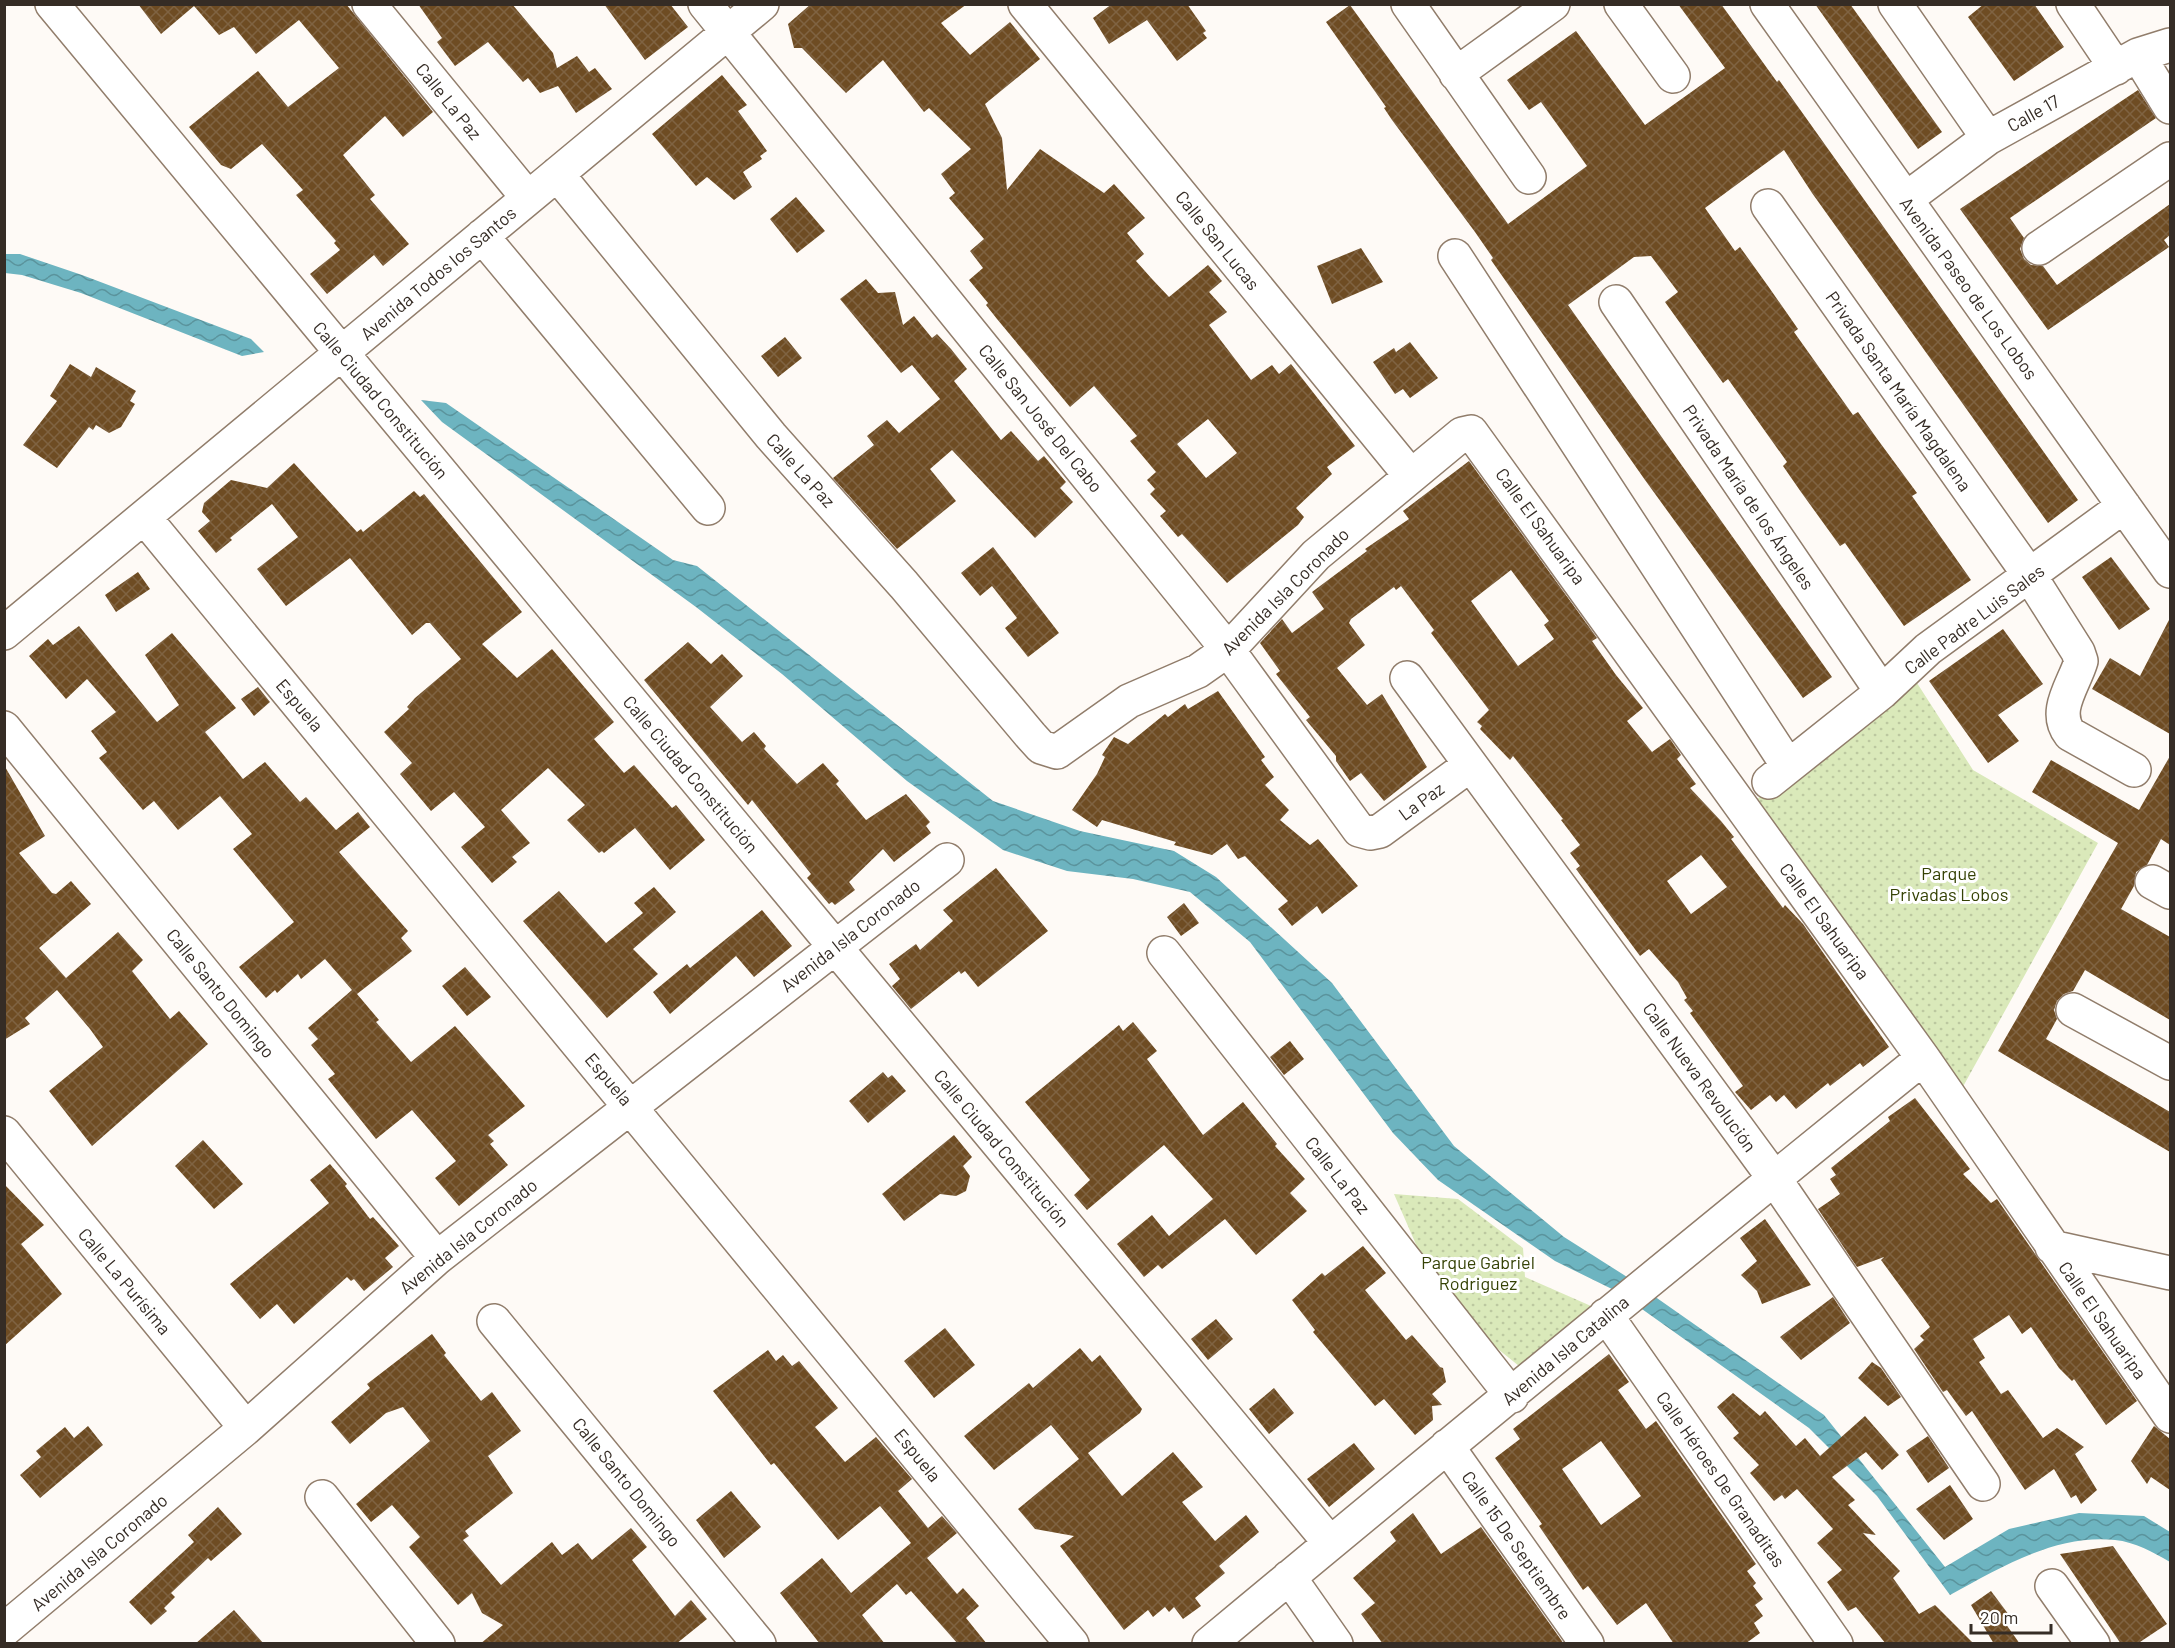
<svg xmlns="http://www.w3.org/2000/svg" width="2175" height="1648" viewBox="0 0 2175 1648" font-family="Barlow,sans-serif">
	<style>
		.park { fill: url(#park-dots) }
		.water { fill: url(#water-waves) }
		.building { fill: url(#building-cross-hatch); fill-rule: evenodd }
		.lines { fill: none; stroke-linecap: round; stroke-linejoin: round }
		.minor-casing { stroke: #917d6b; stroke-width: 36 }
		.minor { stroke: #fff; stroke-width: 33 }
		.labels { text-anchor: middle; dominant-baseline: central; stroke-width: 6; stroke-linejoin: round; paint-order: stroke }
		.street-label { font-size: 18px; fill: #352c25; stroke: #fff }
		.park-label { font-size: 18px; fill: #354205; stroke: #fff }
	</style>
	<defs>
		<pattern id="park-dots" width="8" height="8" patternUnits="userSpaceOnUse" patternTransform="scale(1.5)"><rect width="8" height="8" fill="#dae9ba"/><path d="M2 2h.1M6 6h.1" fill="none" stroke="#bcc8a0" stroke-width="1.8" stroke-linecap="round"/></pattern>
		<pattern id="water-waves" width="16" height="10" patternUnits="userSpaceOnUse" patternTransform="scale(1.5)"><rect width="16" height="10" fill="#6db4c0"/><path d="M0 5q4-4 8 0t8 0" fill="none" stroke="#5a939c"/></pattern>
		<pattern id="building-cross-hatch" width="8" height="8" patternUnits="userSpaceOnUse" patternTransform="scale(1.5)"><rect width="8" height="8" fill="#6e4c23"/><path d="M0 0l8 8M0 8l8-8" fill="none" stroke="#7f6342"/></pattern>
	</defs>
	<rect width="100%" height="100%" fill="#fefaf6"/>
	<path class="park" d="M1917,683L1973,770L2098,843L1960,1092L1757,799Z
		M1394,1194L1458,1199L1523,1248L1525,1277L1591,1306L1519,1366L1442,1304Z"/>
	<path class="water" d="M5,254H20L82,275L251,339L264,352L242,356L81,293L22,275L5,273Z
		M421,400L446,403L673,560L697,566L993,801L1080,831L1174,851L1216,877L1332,983L1454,1146L1564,1237L1624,1275L1824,1415L1945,1567L2009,1529L2079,1513L2144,1516L2170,1532V1562C2153,1552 2135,1542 2115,1540C2055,1534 2000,1568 1950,1595L1877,1496L1809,1428L1618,1292L1555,1261L1438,1180L1393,1133L1250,942L1190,892L1133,879L1067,871L1003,850L907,781L782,674L696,607L442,422Z"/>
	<path class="building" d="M138,4H346L433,112L403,137L385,116L343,155L375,195L370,199L409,244L383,266L374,255L327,294L310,274L340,250L334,243L336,241L296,195L303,190L262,144L231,169L221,165L189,127L258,71L288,107L339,68L299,20L256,54L234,27L219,35L194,6L161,34Z
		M418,4H512L553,53L557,68L577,56L589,72L595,68L612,89L576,113L558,86L540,93L528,78L523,82L488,42L455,66L437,42L442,38Z
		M604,4H670L688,27L645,60Z
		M811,4H967L941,23L970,55L1010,22L1040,59L985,104L1002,138L1007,190L1040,149L1104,193L1114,184L1145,218L1127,233L1144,254L1136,261L1152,279L1169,297L1208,265L1222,281L1209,292L1227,312L1209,325L1251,380L1272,365L1279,374L1291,364L1355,446L1327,467L1332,474L1296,508L1304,517L1298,525L1227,583L1182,534L1178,537L1160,516L1166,511L1150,494L1155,489L1147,480L1156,472L1130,441L1137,436L1094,386L1070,407L997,319L986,305L988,303L969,280L983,268L970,251L984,239L949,198L955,193L941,174L971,149L929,108L924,112L883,60L846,93L802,48H794L788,24ZM1208,419L1237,453L1206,478L1177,444Z
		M1112,4H1187L1206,31L1203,33L1207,38L1177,61L1147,20L1109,44L1093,18Z
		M1678,4H1721L1777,82L1779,80L2078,500L2048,523L1812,193L1784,150L1743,180L1705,208L1735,251L1740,247L1768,286L1798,329L1794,332L1853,415L1858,412L1878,440L1917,493L1912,496L1971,580L1904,626L1845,543L1840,546L1801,492L1783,466L1787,462L1728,379L1723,383L1665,302L1678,292L1651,256L1634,257L1568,305L1832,677L1803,698L1645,480L1491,260L1493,258L1475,232L1392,120L1384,108L1386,107L1326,22L1350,5L1508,224L1587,166L1541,102L1529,110L1507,80L1576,31L1645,125L1725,68Z
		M1815,4H1850L1942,132L1918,149Z
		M1984,4H2034L2064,47L2014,81L1968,17Z
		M722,75L747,105L738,111L767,151L760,156L762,159L743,172L752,187L734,200L707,177L696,186L652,134Z
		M2138,90L2156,118L2010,218L2024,238L2020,249L2024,259L2031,265L2043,266L2057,285L2170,204V235L2164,240L2169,247L2048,330L1960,209Z
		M796,197L825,231L797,253L770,219Z
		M1361,248L1383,282L1332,304L1317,266Z
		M866,279L878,293L895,292L903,325L914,316L932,338L937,334L951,349L967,369L954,381L1001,440L1011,431L1038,461L1044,456L1066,482L1060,488L1073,502L1035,538L952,450L930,469L956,501L897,549L833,478L874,445L867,436L887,420L899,433L940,399L912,365L901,373L840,299Z
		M785,337L802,358L778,377L761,356Z
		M1410,342L1438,378L1410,398L1403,389L1395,394L1373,362L1394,348L1396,352Z
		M70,364L91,377L96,367L136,391L130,401L135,404L121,427L109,433L96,425L93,430L89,427L57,468L23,445L57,401L50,396Z
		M1469,461L1597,638L1592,641L1616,675L1643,708L1627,721L1652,752L1670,739L1681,755L1677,759L1696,784L1690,788L1721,821L1734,837L1731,839L1783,908L1785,905L1803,924L1889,1047L1863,1067L1860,1063L1830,1086L1828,1083L1796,1109L1784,1095L1776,1102L1770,1095L1751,1110L1735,1092L1743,1086L1690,1013L1693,1011L1684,1000L1687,998L1678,982L1649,949L1640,956L1576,869L1580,866L1570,853L1580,845L1561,820L1563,819L1513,756L1510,760L1480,729L1482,726L1477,722L1489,710L1431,633L1434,630L1401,586L1396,590L1394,587L1351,619L1349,623L1365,645L1337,668L1367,705L1382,694L1427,767L1384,801L1361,773L1350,781L1336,761V756L1306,720L1310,717L1276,674L1280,671L1260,643L1282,619L1292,633L1324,609L1312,592L1367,551L1365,549L1409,519L1403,511ZM1511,570L1549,621L1544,625L1554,639L1518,666L1471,601ZM1701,855L1727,887L1691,914L1667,881Z
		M294,463L357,532L361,529L363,532L414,491L420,497L424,494L522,612L482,644L517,678L552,649L614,722L594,739L624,773L634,765L672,808L676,805L705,840L670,870L635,828L604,853L602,851L599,853L567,820L585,805L548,768L501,810L530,843L512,857L517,862L492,883L461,847L485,827L454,792L431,811L400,774L412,763L384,732L409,709L407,707L415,698L461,659L430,623H426L412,635L350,558L286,606L257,569L298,537L272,504L230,538L232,540L216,553L198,531L210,521L202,512L204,503L231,480L267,488Z
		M993,547L1059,633L1028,657L1005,628L1017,618L992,586L980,596L961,573Z
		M2111,557L2150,609L2119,630L2082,577Z
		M138,572L150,589L116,612L105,595Z
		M2170,618V734L2092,689L2110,658L2140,676Z
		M79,626L157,722L179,705L145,655L172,633L236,708L205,732L243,779L265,762L300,802L306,797L336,830L358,812L370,827L339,852L408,931L401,938L412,951L357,994L379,1020L376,1022L411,1062L455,1026L525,1106L488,1135L494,1141L490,1144L508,1165L459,1206L435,1178L456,1161L412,1110L376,1139L328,1079L335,1074L311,1045L318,1039L308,1028L352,990L325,959L301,979L298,974L277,993L275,990L266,998L239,967L294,922L233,849L252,834L220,796L178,830L154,801L143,810L99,758L107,752L91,731L116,712L87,679L66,699L29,656L48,639L53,645Z
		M2003,629L2043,684L1998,715L2019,741L1988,763L1929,681Z
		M688,642L711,664L722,654L743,676L710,707L742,742L754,732L766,746L764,749L797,784L823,763L839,781L836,784L866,820L906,794L930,822L926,826L931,833L894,862L883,849L849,882L855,890L835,905L832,902L829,904L807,878L811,874L752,800L748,805L644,680Z
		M258,687L270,702L254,716L241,699Z
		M1218,691L1265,757L1261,760L1274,777L1265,785L1289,810L1280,820L1310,845L1318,839L1358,886L1322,914L1317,906L1292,926L1278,909L1288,901L1245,856L1238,859L1227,844L1212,855L1174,845L1176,842L1102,820L1097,827L1072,810L1097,774L1105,757L1102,755L1114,737L1128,744L1165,714L1168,717L1185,704L1188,709Z
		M2170,756V845L2161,839L2147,865L2136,872L2134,886L2121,909L2170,937V1020L2085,970L2073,991L2064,994L2057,1001L2054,1010L2057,1019L2046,1039L2170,1112V1152L1998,1051L2118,843L2032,792L2051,760L2139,810Z
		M4,765L45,836L19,853L52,893L56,894L71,881L91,904L39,948L66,978L118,932L143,960L132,971L170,1019L179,1011L208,1044L92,1146L49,1091L103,1047L90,1029L57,990L25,1018L30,1024L4,1040Z
		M996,868L1048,931L978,987L965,971L961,974L959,971L911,1009L892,986L900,979L889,964L916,944L920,950L953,921L943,910Z
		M654,887L676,912L633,949L658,974L607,1018L523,921L559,891L606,943L643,913L634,903Z
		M1184,903L1199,923L1181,936L1167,917Z
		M762,910L792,946L754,977L736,956L670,1014L653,992L687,964L690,968Z
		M465,967L491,997L467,1016L442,986Z
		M1133,1022L1157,1051L1147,1059L1203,1135L1243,1102L1277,1144L1275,1146L1305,1179L1290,1193L1307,1211L1256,1255L1225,1219L1162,1269L1158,1265L1144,1277L1117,1244L1152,1215L1169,1236L1213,1199L1164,1145L1087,1210L1074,1195L1090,1180L1025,1102L1119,1025L1123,1031Z
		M1290,1041L1304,1059L1284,1075L1270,1057Z
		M883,1072L888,1078L892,1075L906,1091L868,1123L849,1101Z
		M1915,1098L1970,1169L1963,1174L1991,1203L1997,1199L2137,1401L2106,1425L2074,1379L2072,1381L2059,1368L2031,1327L2022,1334L2009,1315L1973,1339L1985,1358L1979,1362L2001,1394L2008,1390L2043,1438L2057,1428L2084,1447L2075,1454L2097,1490L2081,1504L2076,1495L2071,1498L2054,1469L2025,1490L1972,1411L1966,1416L1947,1390L1943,1392L1914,1349L1924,1340L1920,1336L1930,1327L1881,1260L1884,1257L1857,1267L1818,1209L1840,1194L1830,1179L1836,1175L1831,1168L1890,1121L1888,1117Z
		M954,1135L972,1157L963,1166L970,1176L966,1191L956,1196L940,1194L904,1221L882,1194Z
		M203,1140L243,1184L214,1209L175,1166Z
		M330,1164L347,1184L345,1186L370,1219L373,1217L399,1246L385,1258L393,1267L364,1291L354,1279L351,1281L347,1277L294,1324L277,1304L260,1319L230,1284L329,1203L310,1180Z
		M4,1184L44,1225L21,1244L62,1294L4,1346Z
		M1765,1219L1811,1285L1762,1304L1757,1291L1741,1275L1757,1261L1740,1238Z
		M1363,1246L1386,1273L1365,1290L1406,1340L1412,1335L1440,1367L1443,1368L1446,1382L1432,1394L1442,1405L1432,1406L1433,1420L1415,1435L1384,1399L1375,1406L1313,1332L1315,1330L1292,1300L1322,1273L1325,1276Z
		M1833,1297L1850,1323L1801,1360L1780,1337Z
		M1216,1319L1233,1339L1208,1360L1191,1339Z
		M945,1328L975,1365L934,1398L904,1361Z
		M432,1334L446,1353L444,1355L481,1401L492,1392L521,1431L488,1456L513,1493L465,1531L469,1536L463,1540L501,1585L552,1542L562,1555L578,1543L592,1560L631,1528L647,1547L632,1560L675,1616L691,1600L707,1619L676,1644H480L503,1625L482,1613L472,1593L458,1605L409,1547L420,1537L392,1505L371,1522L356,1504L430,1441L403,1407L386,1413L350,1444L331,1422L370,1388L367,1384Z
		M1080,1348L1092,1362L1100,1355L1142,1409L1140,1413L1088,1453L1122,1496L1173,1452L1203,1487L1182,1502L1215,1541L1246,1515L1259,1532L1219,1566L1225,1573L1195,1598L1201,1606L1183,1619L1174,1607L1169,1612L1165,1607L1153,1617L1148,1610L1124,1630L1060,1546L1074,1536L1035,1529L1018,1509L1079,1459L1051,1425L994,1470L964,1436L1029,1383L1033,1388Z
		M768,1350L776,1361L783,1355L792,1366L799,1361L838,1408L815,1427L845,1462L876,1437L912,1479L898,1491L928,1528L942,1516L957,1533L927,1558L957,1594L963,1588L979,1606L966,1618L987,1644H958L911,1591L906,1595L897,1584L862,1615L885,1644H820L780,1593L822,1558L851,1593L911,1543L880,1506L838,1540L774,1463L771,1465L713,1391Z
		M1609,1354L1629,1382L1618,1390L1646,1429L1656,1421L1756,1564L1747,1571L1756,1583L1753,1586L1763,1599L1755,1605L1763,1616L1754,1623L1760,1633L1745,1644H1674L1646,1603L1617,1625L1588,1586L1583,1590L1539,1526L1542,1524L1495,1458L1520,1439L1513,1429ZM1601,1441L1641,1496L1601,1525L1562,1469Z
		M1872,1362L1881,1368L1901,1397L1888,1406L1858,1378Z
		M1274,1388L1294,1413L1269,1434L1249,1409Z
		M1733,1393L1760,1416L1765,1411L1796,1446L1805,1438L1820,1456L1865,1416L1899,1455L1882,1470L1866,1452L1832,1477L1855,1500L1848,1505L1876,1535L1863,1533L1900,1571L1893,1578L1919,1614L1935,1605L1974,1644H1886L1856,1607L1848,1611L1827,1582L1842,1570L1817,1543L1833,1529L1797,1489L1785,1499L1782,1495L1774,1501L1750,1473L1759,1465L1733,1438L1739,1433L1717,1407Z
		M88,1426L103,1445L40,1498L20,1475L41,1457L36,1451L65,1427L74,1438Z
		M2154,1426L2170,1439V1490L2151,1477L2147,1484L2131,1461Z
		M1928,1436L1949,1468L1928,1483L1906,1451Z
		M1354,1443L1375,1469L1329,1507L1307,1479Z
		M1950,1485L1973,1519L1944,1540L1916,1509Z
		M731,1491L761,1527L724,1558L696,1520Z
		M218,1507L242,1534L211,1561L208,1558L171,1593L175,1597L164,1608L167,1611L151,1625L129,1602L194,1542L188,1535Z
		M1413,1513L1441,1554L1481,1527L1564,1644H1383L1361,1614L1375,1603L1353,1578L1396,1541L1390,1532Z
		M2113,1546L2167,1624L2137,1644H2121L2060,1554Z
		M1991,1591L2009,1615L2003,1620L2020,1644H1994L1971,1605Z
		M234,1610L264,1644H195Z"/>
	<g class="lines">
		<g class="minor-casing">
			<path id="minor" d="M52,4L1330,1543
				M369,4L528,198
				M705,4L1228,650L1359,830L1370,833L1380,831L1470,765
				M1025,4L1410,475
				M1408,4L1529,177
				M1621,4L1673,76
				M1767,4L2170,571
				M1895,4L1988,138
				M2073,4L2116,68
				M2138,55L2170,107
				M1456,74L1553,4
				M557,174L771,436L904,585L1031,736L1041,747L1057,752L1129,701L1198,671L1228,650L1316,555L1462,434L1471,432L1923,1058L2170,1416
				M1906,199L1988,138L2138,55L2170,45
				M1768,206L2030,576L2078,652L2081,661C2074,685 2052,711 2070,734L2134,770
				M482,236L708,508
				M2039,248L2170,159
				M1455,256L1788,766
				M1616,302L1882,692
				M144,517L1072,1644
				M4,633L762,4
				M1407,678L1774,1178L1983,1484
				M4,728L437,1258
				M1769,782L1882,692L1928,649L2124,506
				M2152,882L2170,892
				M1164,953L1512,1396
				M2073,1010L2170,1063
				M4,1133L246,1428
				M2052,1247L2170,1273
				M1606,1315L1836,1644
				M494,1321L759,1644
				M1447,1446L1587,1644
				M322,1497L438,1644
				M1289,1577L1336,1644
				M2052,1586L2093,1644
				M4,1630L246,1428L437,1258L947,860
				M1209,1644C1446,1447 1683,1252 1923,1058"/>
		</g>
		<use href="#minor" class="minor"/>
	</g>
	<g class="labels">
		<g class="street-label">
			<text transform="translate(449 101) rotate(51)">Calle La Paz</text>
			<text transform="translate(2033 113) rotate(-29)">Calle 17</text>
			<text transform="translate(1218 240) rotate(51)">Calle San Lucas</text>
			<text transform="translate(438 273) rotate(-40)">Avenida Todos los Santos</text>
			<text transform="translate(1969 288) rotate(54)">Avenida Paseo de Los Lobos</text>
			<text transform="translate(1899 391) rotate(55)">Privada Santa María Magdalena</text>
			<text transform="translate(381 400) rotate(50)">Calle Ciudad Constitución</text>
			<text transform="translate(1041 418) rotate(51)">Calle San José Del Cabo</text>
			<text transform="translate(801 470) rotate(48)">Calle La Paz</text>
			<text transform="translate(1749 497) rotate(56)">Privada María de los Ángeles</text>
			<text transform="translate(1541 526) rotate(54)">Calle El Sahuaripa</text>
			<text transform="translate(1285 591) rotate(-45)">Avenida Isla Coronado</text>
			<text transform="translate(1974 619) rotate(-37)">Calle Padre Luis Sales</text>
			<text transform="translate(300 705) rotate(50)">Espuela</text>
			<text transform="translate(691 774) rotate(50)">Calle Ciudad Constitución</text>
			<text transform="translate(1421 801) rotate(-36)">La Paz</text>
			<text transform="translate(1825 921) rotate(54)">Calle El Sahuaripa</text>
			<text transform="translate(850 935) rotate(-38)">Avenida Isla Coronado</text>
			<text transform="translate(221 993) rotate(51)">Calle Santo Domingo</text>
			<text transform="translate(1700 1077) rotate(54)">Calle Nueva Revolución</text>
			<text transform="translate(609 1079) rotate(50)">Espuela</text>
			<text transform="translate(1002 1148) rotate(50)">Calle Ciudad Constitución</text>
			<text transform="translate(1338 1175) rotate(52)">Calle La Paz</text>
			<text transform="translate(468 1236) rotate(-39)">Avenida Isla Coronado</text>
			<text transform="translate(125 1281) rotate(50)">Calle La Purísima</text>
			<text transform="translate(2103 1320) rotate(55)">Calle El Sahuaripa</text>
			<text transform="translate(1565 1350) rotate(-40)">Avenida Isla Catalina</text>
			<text transform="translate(918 1455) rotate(51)">Espuela</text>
			<text transform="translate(1721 1479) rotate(55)">Calle Héroes De Granaditas</text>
			<text transform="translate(627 1482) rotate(51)">Calle Santo Domingo</text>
			<text transform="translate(1517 1545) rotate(55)">Calle 15 De Septiembre</text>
			<text transform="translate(99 1552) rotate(-40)">Avenida Isla Coronado</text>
		</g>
		<g class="park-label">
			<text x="1949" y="873">Parque<tspan x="1949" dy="21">Privadas Lobos</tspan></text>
			<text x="1478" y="1262">Parque Gabriel<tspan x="1478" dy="21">Rodriguez</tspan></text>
		</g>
	</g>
	<rect width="2175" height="1648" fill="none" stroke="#352c25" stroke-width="12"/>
	<path d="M1971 1624v9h80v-9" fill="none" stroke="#352c25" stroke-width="3"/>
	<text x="1980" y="1624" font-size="18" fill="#352c25" stroke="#ffffff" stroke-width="4.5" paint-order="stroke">20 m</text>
</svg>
